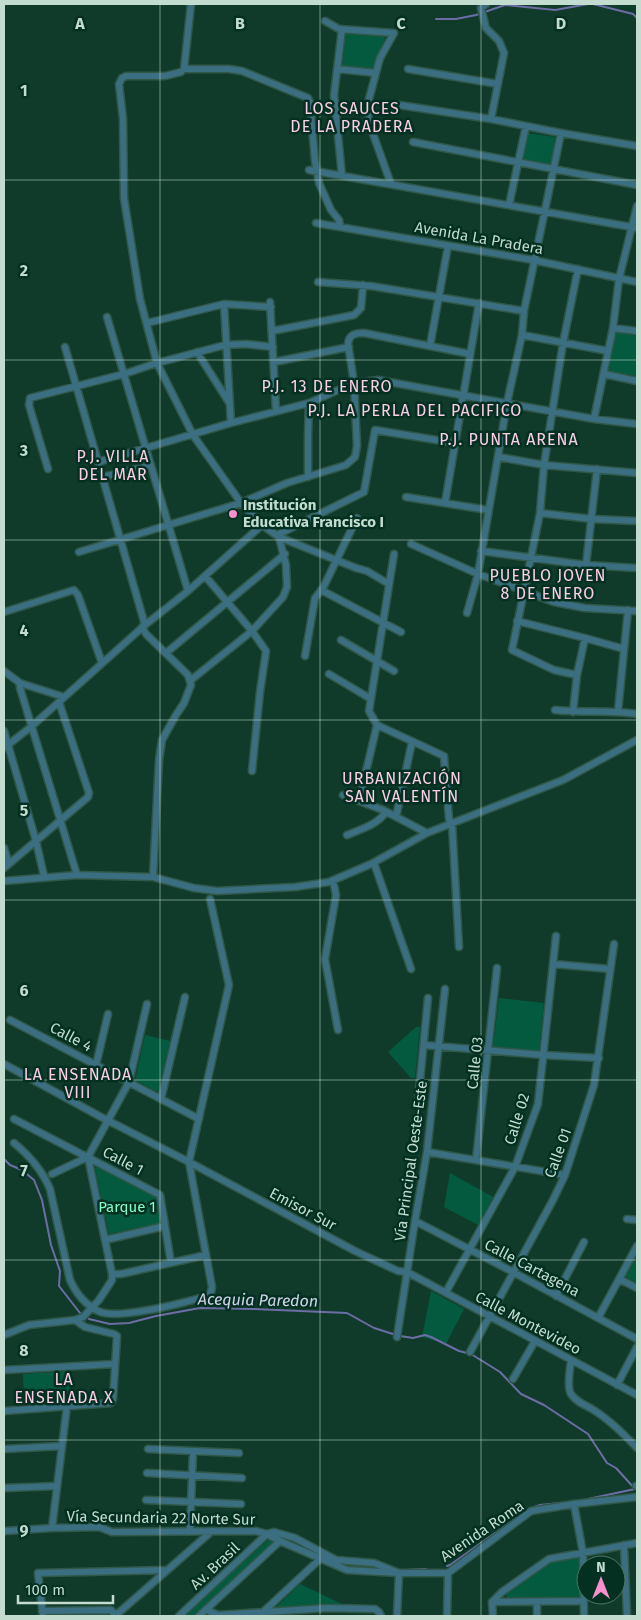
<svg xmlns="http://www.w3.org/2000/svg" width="641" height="1620" viewBox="0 0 641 1620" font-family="'Fira Sans',sans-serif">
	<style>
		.green { fill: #045a3f }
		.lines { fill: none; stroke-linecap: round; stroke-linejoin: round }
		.stream { stroke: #6d6da6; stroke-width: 2 }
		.minor-casing { stroke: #305849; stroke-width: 9 }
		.minor { stroke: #3c6e81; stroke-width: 6 }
		.grid { fill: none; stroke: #c2ddd0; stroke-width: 1; stroke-opacity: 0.55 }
		.poi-dot { fill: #f790cd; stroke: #033021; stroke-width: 2 }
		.labels { text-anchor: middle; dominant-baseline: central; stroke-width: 5; stroke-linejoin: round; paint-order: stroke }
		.street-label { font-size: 15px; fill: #c2ddd0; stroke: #033021 }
		.poi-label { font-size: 15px; font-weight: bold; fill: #c2ddd0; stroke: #033021; text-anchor: start }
		.park-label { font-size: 15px; fill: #81fdca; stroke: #033021 }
		.neighbourhood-label { font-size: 16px; letter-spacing: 1px; fill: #fbcee6; stroke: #033021 }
		.water-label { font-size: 16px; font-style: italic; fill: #d2d3eb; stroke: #033021 }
		.grid-label { font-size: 16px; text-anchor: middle; font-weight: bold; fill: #c2ddd0; stroke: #033021; stroke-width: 5; stroke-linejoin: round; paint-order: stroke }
	</style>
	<rect width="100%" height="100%" fill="#103b2b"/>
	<path class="green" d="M346,32L383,34L385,39L373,70L342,66Z
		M528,133L555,137L551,167L522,162Z
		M618,332L637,336V376L610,372L609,369L615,334Z
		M499,998L544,1003L539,1051L493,1047Z
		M416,1027H420L415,1078H411L388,1052Z
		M145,1035L170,1041L158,1091L157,1092L135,1080Z
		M98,1166L156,1196L161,1223L109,1234L95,1168Z
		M450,1173L493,1197L478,1225L444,1207Z
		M635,1257L637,1258V1283L626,1277L625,1274Z
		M431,1291L464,1309L446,1344L422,1337Z
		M69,1371L70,1401L24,1404L23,1374Z
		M270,1538L275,1540V1543L194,1616H184Z
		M577,1556L579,1557L580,1595L578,1598L510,1600L507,1598L506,1594L554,1560Z
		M300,1584L342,1604L297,1610L277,1609V1606Z
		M106,1612L109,1616H46V1614Z"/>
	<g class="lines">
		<path class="stream" d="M593,4L633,14L637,18
			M436,19H456L476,15L505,5L555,10L588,4
			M4,1159L10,1165L22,1170L34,1180L42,1200L51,1245L60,1271L59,1286L80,1313
			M89,1319L110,1324L129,1323L156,1316L200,1308L254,1309L347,1313L374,1328L393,1334
			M400,1336L413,1338L425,1335L431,1337L459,1351L471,1354L500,1372L521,1394L544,1405L588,1434L607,1463L616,1468L635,1489
			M588,1499L635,1489
			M534,1507L540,1505L569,1502
			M447,1566L450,1565L519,1516
			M404,1570L426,1569"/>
		<g class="minor-casing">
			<path id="minor" d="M191,4L184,69H229L242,71L308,98L310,103L315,161L319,183L331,210L339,220L340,227
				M486,4L481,8L486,28L499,41L504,53L491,119
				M325,21L339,29L394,33L380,58L369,99L368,120L391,184
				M337,69L376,73
				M408,69L498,84
				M181,72L165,76H126L122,78L119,84L123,119L124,198L140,299L157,363L193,435L241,503L262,525L279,537L286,565L287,587L283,597L252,631L191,680
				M399,105L491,119L561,133L637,146
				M413,142L637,185
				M309,170L637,228
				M342,176L334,95L342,29
				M509,205L526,126
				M316,223L533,260L637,282
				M318,282L371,286L524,311
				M270,302L276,411
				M224,304L231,423
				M107,317L188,591
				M147,323L224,304L271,307
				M613,328L637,331
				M272,331L354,315L361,308L363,285
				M522,335L608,351
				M430,346L448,246
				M65,347L145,625
				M197,352L230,404
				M274,362L349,347
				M604,374L637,381
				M594,419L613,328L619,279L637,206
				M499,457L544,465L637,473
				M98,462L231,423L309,403L354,383L378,380L594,419L637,424
				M48,469L29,405L30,398L124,374L157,363L225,345L246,344L273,347
				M103,477L151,465
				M308,477V437L309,403
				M406,497L488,510
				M445,503L479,303
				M540,513L592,519L637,521
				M277,535L364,492L375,430L455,443
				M279,537L356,568L367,571L389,584
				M411,544L478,574L554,602L585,608L637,611
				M481,551L586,565L637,568
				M79,552L241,503L287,483L346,465L355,457L357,446L354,383L348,344C349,334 356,333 364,333L470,354
				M586,565L597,469
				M205,576L252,631L266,651L260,692L252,771
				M321,590L401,632
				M4,612L74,590L78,595L102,663
				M467,613L478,574L507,403L522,335L524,311L561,133
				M517,621L585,638L624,649
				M142,627L146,634L188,675L191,685L184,703L176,715L162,740L159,760L153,877
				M341,640L394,671
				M166,653L285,554
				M305,656L315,598L323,588L357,518
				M4,671L20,683L64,697
				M329,674L371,699
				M577,675L554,670L512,650L540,513L544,465L563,343L578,269
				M20,683V688L77,875
				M555,710C582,713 610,710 637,714
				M618,711L628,610
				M573,712L577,675L585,638
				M377,725L444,756L449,819L452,823L459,947
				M4,731L36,841L44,876
				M4,748L32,726L145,625L188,591L262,525
				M343,795L383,810L427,833
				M359,801L377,725L369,711L394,554
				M396,817L412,742
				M347,835C361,829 377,825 386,812
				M4,848L9,864
				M374,863L411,969
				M4,868L88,797L89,793L59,702
				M333,880L336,895L325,959L338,1030
				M4,881L77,875L153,877L194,888L217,891L295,887L329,882L371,864L427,833L563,780L637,740
				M553,964L610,969
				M10,1020L199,1119
				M424,1045L543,1055L599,1058
				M4,1064L101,1117L189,1162L355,1251L398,1271L407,1272L637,1395
				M96,1065L108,1014
				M161,1099L185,997
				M418,1101L428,998
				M14,1119L160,1195L171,1263
				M14,1143C30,1156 42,1170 50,1189L70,1280C76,1293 86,1305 98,1311C118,1321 185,1302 208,1296L211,1292L212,1287L189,1162L229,985L210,899
				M427,1152L565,1175
				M476,1160L497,968
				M52,1174L88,1157
				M627,1219L637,1220
				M415,1221L513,1272L637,1339
				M105,1240L165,1226
				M112,1274H121L206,1255
				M619,1279L637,1288
				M446,1292L515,1167L538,1104L556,936
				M556,1296L584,1242
				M598,1318L637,1246
				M4,1335L29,1325L75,1320L83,1317L99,1300L112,1280V1274L88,1157L129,1082L147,1004
				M397,1337L415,1221L427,1152L445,989
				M470,1352L553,1200L565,1175L594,1085L614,944
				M571,1360C570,1370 567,1383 570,1392C573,1400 585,1405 592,1409C610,1420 623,1433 637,1448
				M4,1370L115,1364
				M513,1379L535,1341
				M617,1385L637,1347
				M4,1411L111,1403L113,1399L117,1336L114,1334L85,1327L75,1320
				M4,1449L62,1446
				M148,1449L239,1453
				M147,1473L242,1478
				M636,1486H637
				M4,1488L57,1486
				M146,1500L241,1504
				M574,1504L583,1553L584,1616
				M52,1528L67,1406
				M4,1531L52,1528L99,1527L112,1532L256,1531L267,1534L280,1541L347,1570L399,1573H448L531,1511L574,1504L637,1497
				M190,1531L193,1451
				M624,1545L627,1616
				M492,1602L583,1601
				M207,1609L211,1612L218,1615L328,1608L375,1609L379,1612L381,1616
				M42,1611L111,1610L116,1616
				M262,1613L320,1559
				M43,1616L38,1573L167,1570
				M115,1616L212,1531
				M179,1616L267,1534L274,1532L295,1538L336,1560L374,1563L399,1573L397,1616
				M199,1616L280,1541
				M447,1616L448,1573
				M493,1616L492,1602L502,1592L549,1559L637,1543
				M537,1616V1602"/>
		</g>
		<use href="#minor" class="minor"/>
	</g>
	<path class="grid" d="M160,4V1616M320,4V1616M481,4V1616M4,180H637M4,360H637M4,540H637M4,720H637M4,900H637M4,1080H637M4,1260H637M4,1440H637"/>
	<circle class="poi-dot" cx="233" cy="514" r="5"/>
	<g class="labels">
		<g class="street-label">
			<text transform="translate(479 238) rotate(10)">Avenida La Pradera</text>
			<text transform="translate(71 1037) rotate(28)">Calle 4</text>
			<text transform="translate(475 1063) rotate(-84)">Calle 03</text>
			<text transform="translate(517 1119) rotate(-73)">Calle 02</text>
			<text transform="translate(558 1153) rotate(-70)">Calle 01</text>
			<text transform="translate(123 1161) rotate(28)">Calle 1</text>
			<text transform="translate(411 1161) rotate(-82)">Vía Principal Oeste-Este</text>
			<text transform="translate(303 1209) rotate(28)">Emisor Sur</text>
			<text transform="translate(532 1268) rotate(28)">Calle Cartagena</text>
			<text transform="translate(528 1323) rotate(28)">Calle Montevideo</text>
			<text transform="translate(161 1518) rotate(1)">Vía Secundaria 22 Norte Sur</text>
			<text transform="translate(482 1531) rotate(-34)">Avenida Roma</text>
			<text transform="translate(215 1566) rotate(-43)">Av. Brasil</text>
		</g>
		<g class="poi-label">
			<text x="243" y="505">Institución<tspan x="243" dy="17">Educativa Francisco I</tspan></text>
		</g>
		<g class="park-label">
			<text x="127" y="1207">Parque 1</text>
		</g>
		<g class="neighbourhood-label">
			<text x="352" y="108">LOS SAUCES<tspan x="352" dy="18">DE LA PRADERA</tspan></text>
			<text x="327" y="386">P.J. 13 DE ENERO</text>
			<text x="415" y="410">P.J. LA PERLA DEL PACIFICO</text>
			<text x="509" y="439">P.J. PUNTA ARENA</text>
			<text x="113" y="456">P.J. VILLA<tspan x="113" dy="18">DEL MAR</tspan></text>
			<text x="548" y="575">PUEBLO JOVEN<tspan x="548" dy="18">8 DE ENERO</tspan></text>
			<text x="402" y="778">URBANIZACIÓN<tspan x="402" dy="18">SAN VALENTÍN</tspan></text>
			<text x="78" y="1074">LA ENSENADA<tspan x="78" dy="18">VIII</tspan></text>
			<text x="64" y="1379">LA<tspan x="64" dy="18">ENSENADA X</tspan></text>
		</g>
		<g class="water-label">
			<text transform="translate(258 1300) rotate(1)">Acequia Paredon</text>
		</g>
	</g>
	<g class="grid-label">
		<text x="80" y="29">A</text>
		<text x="240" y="29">B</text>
		<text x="401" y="29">C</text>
		<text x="561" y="29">D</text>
		<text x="24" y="96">1</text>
		<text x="24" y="276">2</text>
		<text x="24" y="456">3</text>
		<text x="24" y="636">4</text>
		<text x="24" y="816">5</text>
		<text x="24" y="996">6</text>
		<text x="24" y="1176">7</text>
		<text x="24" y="1356">8</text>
		<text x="24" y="1536">9</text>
	</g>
	<rect width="641" height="1620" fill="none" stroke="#c2ddd0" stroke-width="10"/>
	<g transform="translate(601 1580)"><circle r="24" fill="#033021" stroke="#4f7567"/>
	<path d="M0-4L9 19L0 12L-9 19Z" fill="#f790cd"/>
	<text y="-8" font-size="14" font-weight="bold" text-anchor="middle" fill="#c2ddd0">N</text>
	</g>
	<path d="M18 1595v8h95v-8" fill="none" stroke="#c2ddd0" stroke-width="2.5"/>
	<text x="25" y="1595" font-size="15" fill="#c2ddd0" stroke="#033021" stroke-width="4" paint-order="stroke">100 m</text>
</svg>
